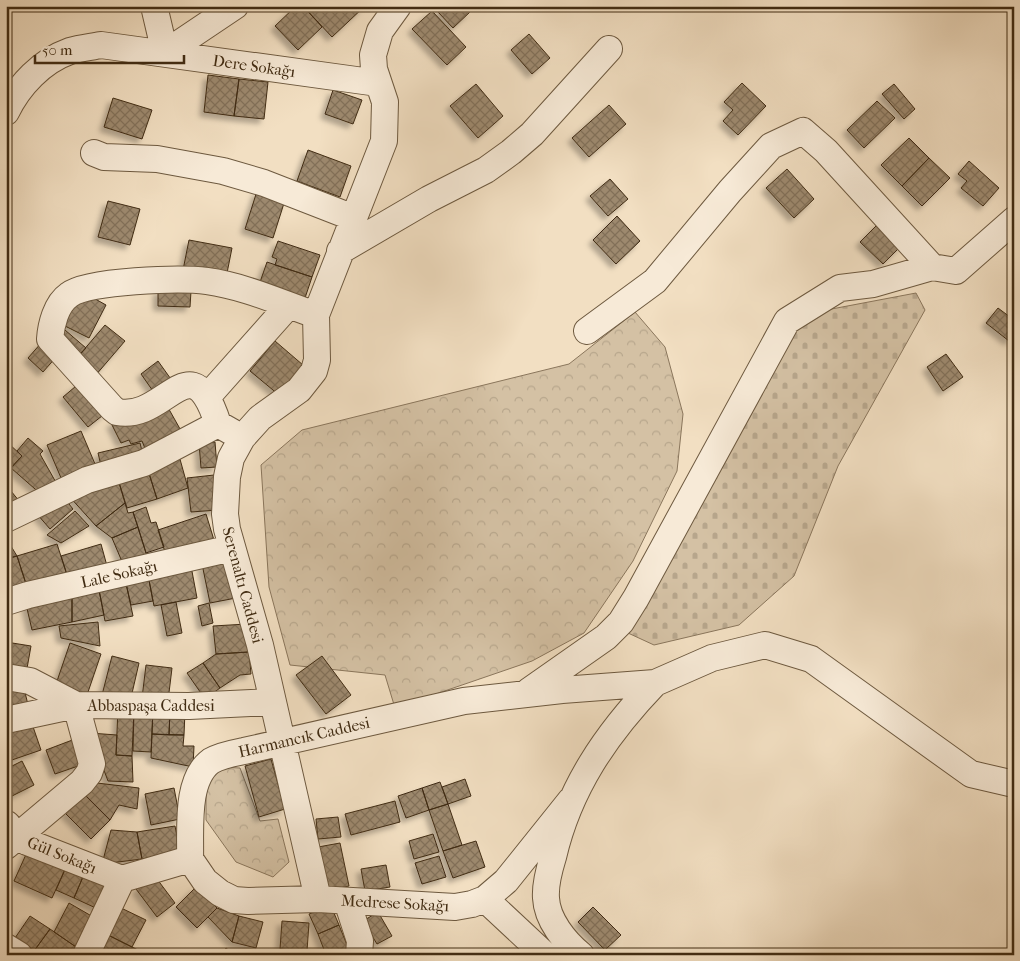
<svg xmlns="http://www.w3.org/2000/svg" width="1020" height="961" viewBox="0 0 1020 961" font-family="'IM FELL French Canon',serif">
	<style>
		.forest { fill: url(#forest-crowns); stroke: #8a765c }
		.cemetery { fill: url(#cemetery-stones); stroke: #8a765c }
		.building { fill: url(#building-cross-hatch); stroke: #412c13; filter: url(#shadow) }
		.lines { fill: none; stroke-linecap: round; stroke-linejoin: round }
		.minor-casing { stroke: #6d593f; stroke-width: 28 }
		.minor { stroke: #f7ead7; stroke-width: 26 }
		.labels { text-anchor: middle; dominant-baseline: central; stroke-width: 4.5; stroke-linejoin: round; paint-order: stroke }
		.street-label { font-size: 16px; fill: #412c13; stroke: #f7ead7 }
	</style>
	<defs>
		<pattern id="forest-crowns" width="20" height="18" patternUnits="userSpaceOnUse" patternTransform="scale(1.25)"><rect width="20" height="18" fill="#d4c1a4"/><path d="M2 6a3 3 0 1 1 6 0M12 15a3 3 0 1 1 6 0" fill="none" stroke="#b7a68c"/></pattern>
		<pattern id="cemetery-stones" width="16" height="16" patternUnits="userSpaceOnUse" patternTransform="scale(1.25)"><rect width="16" height="16" fill="#d4c1a4"/><path d="M2 7V4a2 2 0 0 1 4 0v3zM10 15v-3a2 2 0 0 1 4 0v3z" fill="#b7a68c"/></pattern>
		<pattern id="building-cross-hatch" width="8" height="8" patternUnits="userSpaceOnUse" patternTransform="scale(1.25)"><rect width="8" height="8" fill="#9d896e"/><path d="M0 0l8 8M0 8l8-8" fill="none" stroke="#827059"/></pattern>
		<filter id="shadow"><feDropShadow dx="-4.5" dy="4.5" stdDeviation="2.5" flood-color="#0004"/></filter>
	</defs>
	<rect width="100%" height="100%" fill="#f2dfc2"/>
	<filter id="stains"><feTurbulence type="fractalNoise" baseFrequency=".004" numOctaves="4"/><feColorMatrix values="0 0 0 0 .2 0 0 0 0 .09 0 0 0 0 .02 0 0 0 .5 -.17"/></filter>
	<radialGradient id="worn" r=".72"><stop offset=".6" stop-color="#630" stop-opacity="0"/><stop offset="1" stop-color="#630" stop-opacity=".3"/></radialGradient>
	<path class="forest" d="M635,312L665,347L683,414L677,471L633,561L584,633L532,661L395,708L385,675L290,665L269,587L261,465L302,430L569,364Z
		M220,767L240,768L260,821L278,819L289,862L273,877L236,862L206,820V781Z"/>
	<path class="cemetery" d="M916,293L925,310L838,466L794,576L739,625L654,645L628,633L790,335L821,311Z"/>
	<path class="building" d="M296,6H303L322,27L298,50L275,26Z
		M303,6H365L332,37Z
		M444,6H465L470,12L453,28L438,12Z
		M432,11L466,47L447,65L412,29Z
		M529,34L550,58L532,74L511,50Z
		M208,75L239,79L234,116L204,112Z
		M239,79L268,82L264,119L234,116Z
		M742,83L766,106L738,135L723,121L733,110L724,102Z
		M476,84L503,116L478,138L450,106Z
		M894,84L915,109L904,119L882,94Z
		M333,90L362,100L353,124L325,114Z
		M113,98L152,110L142,139L104,127Z
		M877,101L895,118L864,148L847,130Z
		M609,105L626,124L589,157L572,138Z
		M909,138L929,158L902,186L881,165Z
		M308,150L351,166L340,197L297,181Z
		M929,158L950,178L922,206L902,186Z
		M969,161L999,188L983,206L961,188L967,181L958,174Z
		M787,169L814,199L794,218L766,188Z
		M610,179L628,199L608,216L590,196Z
		M257,191L285,200L273,238L245,229Z
		M108,201L140,209L130,245L98,237Z
		M617,216L640,241L616,264L593,240Z
		M880,222L903,244L883,264L860,242Z
		M189,240L232,248L226,278L183,270Z
		M278,241L320,255L312,277L275,265L277,259L272,257Z
		M267,262L312,277L304,301L259,285Z
		M158,290L191,291L190,307L158,306Z
		M81,291L106,305L89,338L63,325Z
		M998,308L1014,320V335L1009,341L986,323Z
		M105,325L125,341L95,376L76,359Z
		M65,330L86,348L76,359L55,342Z
		M275,341L303,365L279,395L250,371Z
		M42,342L57,356L43,372L28,358Z
		M946,354L963,377L943,391L927,367Z
		M158,361L173,382L155,394L141,374Z
		M82,381L107,412L88,427L63,397Z
		M166,404L184,436L148,456L142,441L131,444L129,440L121,443L111,423Z
		M81,431L98,471L64,485L47,445Z
		M28,438L43,451L40,454L58,486L43,496L11,468L22,456L17,451Z
		M6,441L22,456L6,473Z
		M215,442L217,467L201,468L199,443Z
		M140,443L144,459L102,470L98,453Z
		M178,452L188,488L157,499L147,467Z
		M147,467L157,499L127,508L117,476Z
		M214,475L218,510L191,512L187,478Z
		M117,476L125,503L96,526L68,495Z
		M6,485L20,502L6,512Z
		M61,494L73,509L50,529L37,514Z
		M125,503L128,513L133,512L138,527L112,538L96,526Z
		M146,507L151,523L156,522L164,547L146,553L133,512Z
		M75,511L89,526L61,543L47,535Z
		M206,514L214,540L166,555L158,530Z
		M138,527L147,556L123,564L112,538Z
		M6,538L17,556L6,559Z
		M57,544L68,578L28,590L17,556Z
		M101,544L107,566L68,578L61,556Z
		M17,556L28,590L6,597V559Z
		M228,559L236,598L210,603L202,564Z
		M191,566L197,598L154,606L148,575Z
		M148,575L153,601L131,605L125,579Z
		M125,579L133,616L105,621L98,585Z
		M98,585L104,615L72,622V590Z
		M72,590V622L32,630L25,600Z
		M176,602L182,633L167,636L161,605Z
		M209,603L213,623L202,626L198,606Z
		M98,622L100,646L61,638L59,626Z
		M247,624L249,652L216,654L213,626Z
		M6,642L31,646L26,674L6,672Z
		M70,643L101,654L87,695L56,684Z
		M249,652L251,674L240,675L220,688L203,663L216,654Z
		M112,656L139,663L130,702L102,695Z
		M322,656L351,695L326,714L296,675Z
		M203,663L220,688L205,699L187,673Z
		M146,665L172,668L168,701L142,698Z
		M6,682L23,684L29,709L6,715Z
		M118,708L134,709L132,756L116,755Z
		M134,709L153,710L151,752L133,751Z
		M153,709L170,710L169,735L152,734Z
		M170,710L185,711L184,735H169Z
		M30,718L41,750L6,762V726Z
		M90,733L117,735L116,755L132,756L133,782L108,781Z
		M152,734L184,735L183,746H194L193,767L151,758Z
		M75,739L84,764L55,774L46,750Z
		M271,759L285,809L259,817L245,766Z
		M22,761L34,785L10,797L6,791V769Z
		M465,779L471,796L448,804L442,787Z
		M440,782L448,804L429,810L422,788Z
		M97,783L139,788L137,809L119,805L110,820L85,795Z
		M174,788L180,819L151,825L145,794Z
		M422,788L429,810L406,818L398,796Z
		M83,793L110,820L91,839L64,812Z
		M395,801L400,822L351,835L345,814Z
		M448,804L462,845L443,851L429,810Z
		M338,817L341,837L318,839L316,819Z
		M175,826L180,852L142,859L137,832Z
		M111,830L137,832L142,859L102,864Z
		M433,834L439,852L414,859L409,841Z
		M476,841L485,867L453,878L443,851Z
		M340,843L349,886L327,891L318,847Z
		M28,850L67,865L52,898L14,881Z
		M439,856L446,877L422,884L415,863Z
		M67,865L85,872L74,898L56,890Z
		M386,865L390,887L365,891L361,869Z
		M85,872L110,881L98,909L74,898Z
		M154,875L175,903L157,917L136,889Z
		M196,887L217,908L197,928L176,907Z
		M69,903L95,918L79,949L54,932Z
		M331,906L339,925L318,934L309,914Z
		M119,907L146,920L132,947L106,934Z
		M593,907L621,935L605,950L578,922Z
		M217,908L239,916L232,942L208,917Z
		M378,912L392,936L377,944L363,921Z
		M30,916L50,929L34,951L15,938Z
		M239,916L263,922L256,948L232,942Z
		M282,921L309,923L307,951L280,949Z
		M339,925L349,950L338,955H326L318,934Z
		M50,929L79,949L76,955H39L34,951Z
		M106,934L138,950L136,955H95Z
		M226,948L235,955H220Z"/>
	<g class="lines">
		<g class="minor-casing">
			<path id="minor" d="M154,6L165,53L235,6
				M6,112C19,85 42,61 70,51C80,48 91,47 101,45L378,83
				M94,153L104,157L157,159L223,171L264,183L354,218
				M340,251L429,199L486,170L511,152L532,134L609,49
				M587,331L655,281L730,191L771,146L803,131L826,151L932,267L956,271L1014,220
				M208,396L288,306
				M218,424C191,339 166,422 117,412L112,408L50,339C51,325 56,304 69,295C88,280 181,278 207,281C244,286 281,303 316,315
				M6,519L87,480L144,463L218,424L232,432
				M6,602L28,595L232,548
				M6,677L30,681L76,705L189,706L272,702
				M529,691L606,637L621,622L636,598L787,321L840,288L873,284L932,267
				M6,720L76,705L92,764L89,773L82,782L6,846
				M7,824L16,836L27,842L122,879
				M190,859L205,881L220,893L234,900L248,901L318,899L455,907L472,904L485,899L506,881L571,800
				M318,899L260,645L227,529L225,514L227,477L231,458L242,438L260,418L299,390L314,371L317,360L316,315L384,141L385,102L374,69L373,55L380,31L398,6
				M485,899L545,955
				M347,901L360,941L359,955
				M6,947L19,955
				M86,955L122,879L190,859C191,830 185,780 211,761C221,755 234,753 244,751L464,701L562,690L655,683L712,658L765,645L811,659L971,774L1014,784
				M581,955C565,942 547,920 546,898C545,885 549,870 553,857C569,788 606,734 655,683"/>
		</g>
		<use href="#minor" class="minor"/>
	</g>
	<g class="labels">
		<g class="street-label">
			<text transform="translate(254 66) rotate(8)">Dere Sokağı</text>
			<text transform="translate(119 574) rotate(-13)">Lale Sokağı</text>
			<text transform="translate(243 585) rotate(75)">Serenaltı Caddesi</text>
			<text x="151" y="705">Abbaspaşa Caddesi</text>
			<text transform="translate(304 737) rotate(-13)">Harmancık Caddesi</text>
			<text transform="translate(62 855) rotate(22)">Gül Sokağı</text>
			<text transform="translate(395 903) rotate(3)">Medrese Sokağı</text>
		</g>
	</g>
	<rect width="1020" height="961" fill="none" stroke="#f2dfc2" stroke-width="25"/>
	<rect x="8" y="8" width="1005" height="946" fill="none" stroke="#412c13" stroke-width="2.5"/>
	<rect x="12" y="12" width="995" height="936" fill="none" stroke="#412c13"/>
	<path d="M35 55v8h149v-8" fill="none" stroke="#412c13" stroke-width="2.5"/>
	<text x="42" y="55" font-size="15" fill="#412c13" stroke="#f7ead7" stroke-width="4" paint-order="stroke">50 m</text>
	<rect width="100%" height="100%" filter="url(#stains)"/>
	<rect width="100%" height="100%" fill="url(#worn)"/>
</svg>
